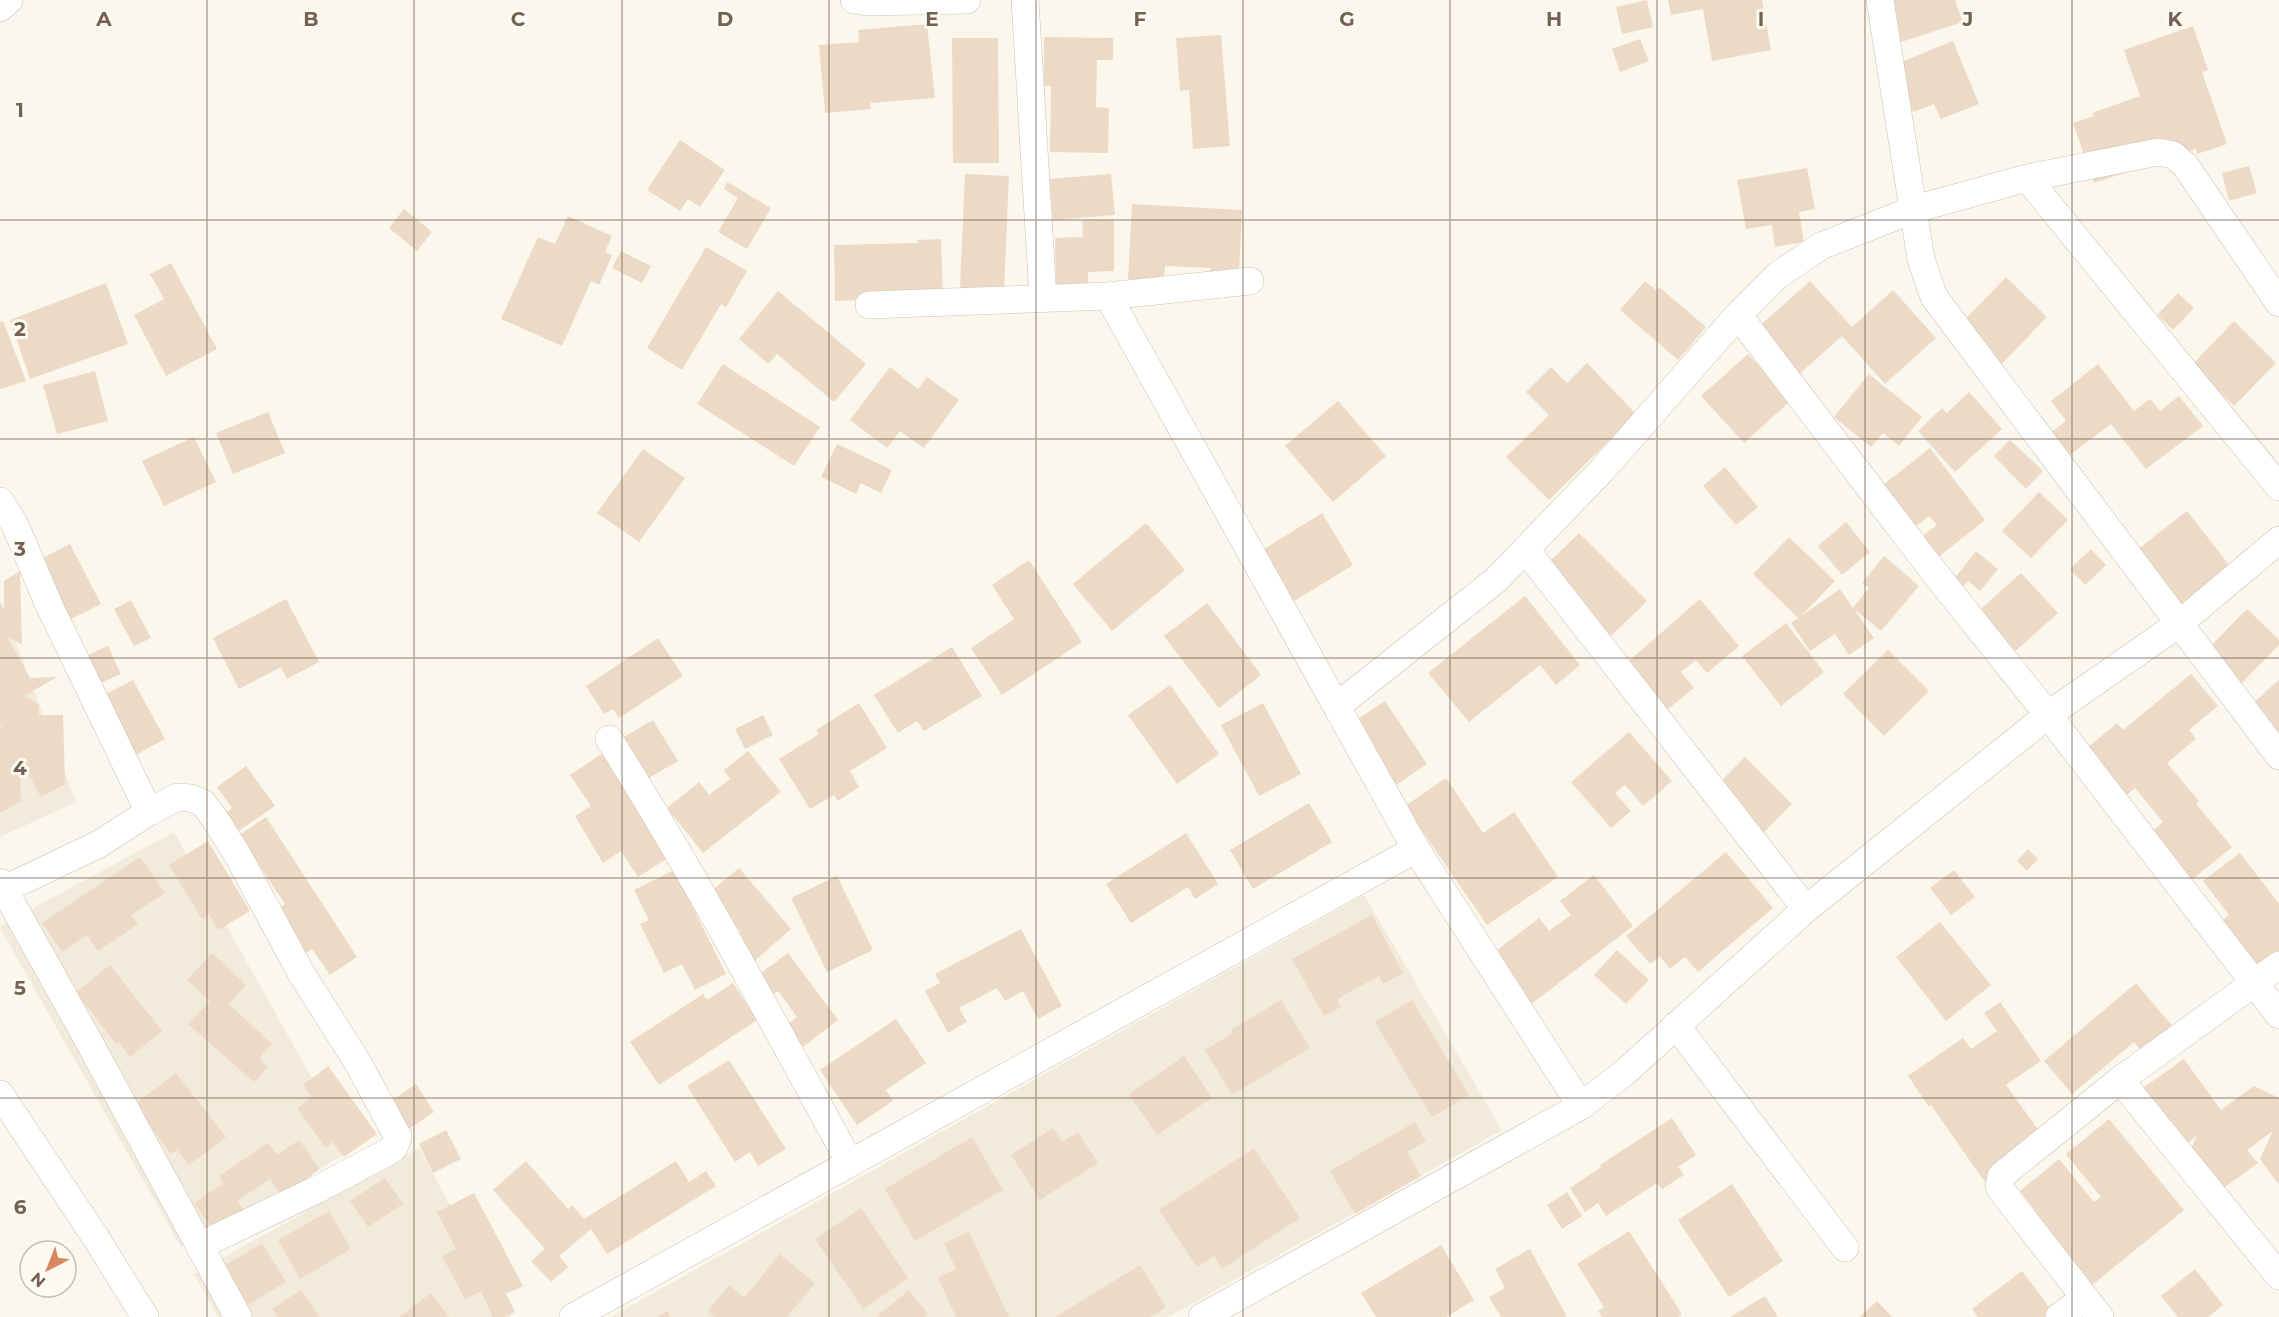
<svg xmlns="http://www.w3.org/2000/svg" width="2279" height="1317" viewBox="0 0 2279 1317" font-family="Montserrat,sans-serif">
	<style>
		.residential { fill: #f2eadb }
		.building { fill: #eddac6 }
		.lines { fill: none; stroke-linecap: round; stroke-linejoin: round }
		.minor-casing { stroke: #ccc0b2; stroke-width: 28 }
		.minor { stroke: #fff; stroke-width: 27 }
		.grid { fill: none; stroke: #746151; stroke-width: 1.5; stroke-opacity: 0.55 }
		.grid-label { font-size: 20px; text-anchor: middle; font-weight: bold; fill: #746151; stroke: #fdfaf2; stroke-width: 6; stroke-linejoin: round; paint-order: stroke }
	</style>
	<rect width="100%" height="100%" fill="#fbf7ec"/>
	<path class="residential" d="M0,600L76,802L0,837Z
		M174,832L352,1150L181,1247L0,928V926Z
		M1364,895L1502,1130L1168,1317H611Z
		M419,1148L511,1317H218L194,1274Z"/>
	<path class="building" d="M1647,0L1653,27L1622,34L1616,7Z
		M1668,0H1762L1771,50L1712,61L1703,9L1671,15Z
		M1881,0H1955L1963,22L1895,44Z
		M927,24L935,98L870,103L871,109L825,113L819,45L859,42L858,30Z
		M2193,26L2208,70L2202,72L2227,144L2197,154L2196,149L2094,183L2073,123L2094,116L2092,113L2140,96L2124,50Z
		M1221,35L1230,146L1193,149L1189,90L1180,91L1176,38Z
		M1044,37L1113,38V60H1097L1096,107L1109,108L1108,153L1050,152L1051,86H1044Z
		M952,38H998L999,163H953Z
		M1640,39L1649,61L1620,72L1612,49Z
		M1953,41L1979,104L1941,119L1934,104L1913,112L1894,65Z
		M680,140L725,170L700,207L688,199L680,211L647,190Z
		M2249,166L2257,193L2229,201L2222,173Z
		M1807,168L1815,209L1799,212L1804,242L1775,247L1772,225L1746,229L1737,180Z
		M965,174L1009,176L1003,313L959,311Z
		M1111,174L1115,215L1053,220L1049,179Z
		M727,182L771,208L747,249L718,232L738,198L724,189Z
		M1132,204L1242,210L1239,275L1210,273V268L1165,266L1164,281L1128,279Z
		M404,209L432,232L417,251L389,228Z
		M568,216L612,236L605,252L612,255L599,285L591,281L562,346L501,319L538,237L555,244Z
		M1114,220V271L1088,272V284L1056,285L1055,238L1083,237L1082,221Z
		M941,239L943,297L835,301L834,245L918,243V240Z
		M706,247L747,271L726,307L721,304L682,370L647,348Z
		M621,251L651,266L642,283L612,268Z
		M171,263L217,349L166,376L134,315L164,299L150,274Z
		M2006,277L2047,317L1996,370L1955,330Z
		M1645,281L1657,291L1659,287L1706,327L1678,360L1620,310Z
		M1810,281L1852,327L1893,290L1936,338L1885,384L1842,336L1797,376L1755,330Z
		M106,283L128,344L30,379L10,320Z
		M778,291L866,364L834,402L777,354L768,364L739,339Z
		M2178,293L2194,308L2173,330L2157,315Z
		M3,321L26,381L0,389V322Z
		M2234,321L2276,363L2234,406L2192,365Z
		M1748,354L1790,401L1744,443L1701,396Z
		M1587,363L1636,414L1549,500L1506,457L1549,415L1526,392L1551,367L1567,383Z
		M723,364L820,427L794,466L697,404Z
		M2098,364L2134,411L2150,399L2160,411L2179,396L2203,426L2146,469L2111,424L2063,460L2045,437L2066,421L2051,401Z
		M890,367L918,389L927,377L959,400L924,448L900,431L887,448L850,420Z
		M95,371L108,421L57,434L43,385Z
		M1869,374L1922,417L1899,446L1883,433L1871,447L1834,417Z
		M1969,392L2002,429L1955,472L1918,431L1942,408L1947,413Z
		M1338,401L1386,456L1333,502L1285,446Z
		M268,412L285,453L233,474L216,433Z
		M194,437L216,482L164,506L142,461Z
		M2010,440L2043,471L2026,489L1994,456Z
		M837,444L892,470L881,493L861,483L856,494L821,477Z
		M1930,448L1985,520L1936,559L1920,538L1937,525L1929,516L1911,530L1878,489Z
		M643,449L685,478L639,542L597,513Z
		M1725,467L1758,507L1736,525L1703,486Z
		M2039,492L2068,520L2031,558L2002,531Z
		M2187,511L2230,566L2167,616L2124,560Z
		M1322,513L1353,565L1278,611L1246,560Z
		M1846,522L1870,552L1842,575L1818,546Z
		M1146,523L1185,570L1112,631L1073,584Z
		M1579,533L1647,601L1600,647L1539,572Z
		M1789,537L1835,581L1801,616L1840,589L1853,608L1869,588L1862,583L1884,556L1919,586L1881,631L1854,609L1874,638L1849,655L1835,634L1810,651L1791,623L1798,618L1753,574Z
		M70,544L101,604L67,621L37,561Z
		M2091,549L2106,565L2085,585L2070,569Z
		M1976,551L1998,569L1980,591L1968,581L1960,590L1951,583Z
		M1029,560L1082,642L1002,695L971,648L1014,619L992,585Z
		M20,571L22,645L7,636L30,678L57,677L24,696L38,704L39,715H63L65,784L41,797L20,759L21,801L0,813V728H3L0,726V602L4,610V581Z
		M2021,573L2058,613L2001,664L1975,614Z
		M1525,596L1580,665L1556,685L1540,665L1469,722L1428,673Z
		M286,599L319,662L287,679L281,667L239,689L213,638Z
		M1700,599L1739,646L1707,673L1696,660L1681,672L1694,688L1662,714L1622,667Z
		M131,600L151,638L134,646L114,609Z
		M1207,603L1261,675L1219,708L1164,636Z
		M2247,609L2279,640V645L2232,693L2198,659Z
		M1786,623L1824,672L1781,706L1742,656Z
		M658,638L683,676L619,718L613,709L604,714L586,686Z
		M108,646L121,674L94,686L81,658Z
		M952,647L982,696L924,731L917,721L898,733L874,695Z
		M1888,650L1929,691L1884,736L1843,694Z
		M2191,674L2218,706L2189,730L2196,739L2167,763L2199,801L2196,804L2232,847L2178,891L2138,843L2163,822L2135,788L2108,810L2069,763L2117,723L2123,730Z
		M133,680L165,739L128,759L96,699Z
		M2279,680V752L2243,712Z
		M1170,685L1219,754L1177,784L1128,715Z
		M1385,701L1427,764L1392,788L1350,724Z
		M859,703L887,748L850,771L859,787L838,801L834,795L810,809L779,759L819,734L816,730Z
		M1263,703L1301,774L1259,796L1221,725Z
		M763,715L773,735L745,749L735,729Z
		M653,720L678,761L642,782L617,741Z
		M1629,732L1672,781L1643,806L1625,785L1615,793L1631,811L1611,828L1571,782Z
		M748,751L781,792L703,853L667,808L699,782L709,795L730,779L724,770Z
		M603,753L671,856L638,877L621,851L603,863L575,816L591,806L570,775Z
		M1745,757L1792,804L1749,847L1702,800Z
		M246,766L275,806L230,837L217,819L232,808L217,787Z
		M1446,778L1483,833L1514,812L1558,877L1487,925L1405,806Z
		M1309,803L1332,842L1253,889L1230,850Z
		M266,817L357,957L330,975L312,949L297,958L272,913L285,904L252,855L230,841Z
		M1186,833L1218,884L1195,899L1188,887L1131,923L1106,884Z
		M208,841L250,911L218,930L209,914L202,919L169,865Z
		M2028,849L2038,859L2027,871L2017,861Z
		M1726,852L1773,908L1698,972L1685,957L1670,969L1660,956L1650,964L1626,936Z
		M2240,853L2279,904V952L2250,974L2214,927L2229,915L2203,881Z
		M140,857L165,893L131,915L138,924L98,951L87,935L62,952L42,923Z
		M739,868L791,929L751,964L731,941L741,932L708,894Z
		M674,870L726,974L695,990L682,964L664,973L640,924L649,920L634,890Z
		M1954,870L1975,897L1951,915L1930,888Z
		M1594,875L1633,926L1530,1005L1492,954L1539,918L1549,931L1571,915L1560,901Z
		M837,876L873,950L827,972L791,898Z
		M1372,915L1403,973L1383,984L1379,976L1337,999L1341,1007L1324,1016L1292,959Z
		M1940,922L1991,985L1946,1021L1896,957Z
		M1021,929L1062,1006L1038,1019L1023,991L1005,1001L997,988L959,1008L967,1022L948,1033L925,991L940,983L935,974Z
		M1617,950L1649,980L1626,1004L1594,975Z
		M212,953L246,985L229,1004L272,1044L259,1058L268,1067L254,1082L188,1024L210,1001L187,980Z
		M788,953L838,1020L799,1050L782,1028L797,1017L778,991L768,998L753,979Z
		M110,965L162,1031L130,1057L119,1042L116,1044L76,992Z
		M733,983L757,1020L659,1085L630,1042L703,994L707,1000Z
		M2136,983L2179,1034L2148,1059L2134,1042L2072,1094L2044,1061Z
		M1281,1000L1310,1048L1232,1095L1205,1050L1233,1033L1231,1030Z
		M1412,1000L1469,1095L1432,1117L1375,1022Z
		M2000,1002L2041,1061L2006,1085L2050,1146L1989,1188L1931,1105L1929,1107L1908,1076L1963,1038L1971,1049L1997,1031L1984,1013Z
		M896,1019L926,1063L886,1090L893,1101L857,1125L820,1070Z
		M1184,1056L1212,1098L1157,1135L1129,1094Z
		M2184,1059L2221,1110L2254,1086L2279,1098V1185L2260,1159L2273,1131L2247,1150L2258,1163L2211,1197L2185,1161L2197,1136L2173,1153L2164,1141L2144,1132L2123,1102Z
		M729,1060L786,1149L758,1166L750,1152L735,1162L687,1086Z
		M328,1066L377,1134L344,1157L333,1142L326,1148L297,1108L312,1097L303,1085Z
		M176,1073L226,1137L189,1165L177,1150L171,1154L134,1105Z
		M416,1084L434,1112L409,1129L391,1101Z
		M1672,1118L1696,1155L1678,1167L1684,1175L1662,1189L1657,1183L1606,1216L1598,1203L1585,1212L1570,1188L1601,1167L1600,1165Z
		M2109,1119L2184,1210L2074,1300L2021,1223L2036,1211L2020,1191L2059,1159L2094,1202L2101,1197L2066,1154Z
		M1415,1122L1426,1141L1407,1152L1421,1176L1355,1214L1330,1171Z
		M1053,1128L1062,1142L1078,1132L1098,1163L1040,1200L1011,1155Z
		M446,1130L461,1159L433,1173L419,1144Z
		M972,1137L1003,1190L915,1241L885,1189Z
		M299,1140L320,1169L282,1196L270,1179L237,1201L245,1211L215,1232L194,1203L224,1183L219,1176L268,1143L277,1155Z
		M1254,1148L1300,1218L1222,1269L1214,1256L1197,1267L1159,1210Z
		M526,1161L568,1209L572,1205L584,1219L676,1161L689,1182L706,1171L716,1186L607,1254L591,1229L559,1256L568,1267L551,1282L531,1261L545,1249L493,1190Z
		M385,1178L403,1204L368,1227L350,1201Z
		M1732,1184L1783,1261L1729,1297L1678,1220Z
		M1567,1192L1582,1216L1562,1229L1547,1205Z
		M474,1193L523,1286L506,1294L515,1312L505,1317H493L481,1291L465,1299L442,1256L456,1249L437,1212Z
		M861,1208L908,1278L863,1309L815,1239Z
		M329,1211L351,1249L300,1279L278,1240Z
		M1629,1231L1682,1314L1678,1317H1602L1598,1311L1604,1307L1577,1264Z
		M969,1232L1009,1317H956L938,1278L956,1269L944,1243Z
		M262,1243L286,1282L248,1305L224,1266Z
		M1441,1245L1474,1300L1446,1317H1376L1361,1293Z
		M1530,1249L1567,1317H1501L1489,1297L1505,1288L1495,1269Z
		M780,1254L815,1283L787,1317H715L708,1311L729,1285L744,1298Z
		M1140,1265L1166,1307L1150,1317H1055Z
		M2195,1269L2223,1305L2208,1317H2178L2161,1296Z
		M2022,1271L2055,1315L2052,1317H1978L1972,1309Z
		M301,1290L320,1317H278L272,1309Z
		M909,1290L928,1314L924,1317H876Z
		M431,1293L449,1317H399Z
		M1765,1296L1778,1317H1730Z
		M1877,1301L1892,1317H1860Z
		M667,1311L671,1317H657Z"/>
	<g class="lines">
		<g class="minor-casing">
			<path id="minor" d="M854,0L870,2L967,0
				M1025,0L1043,298
				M1880,0L1921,259L1934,297L2279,756
				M0,8L9,0
				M2027,178L2279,487
				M1108,296L1416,849L1581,1106
				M869,305L1108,296L1250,281
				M1738,315L1934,572L2048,715L2279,1015
				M0,501L15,525L49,605L149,812L99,844L5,889
				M1526,550L1806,909
				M1337,706L1496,580L1604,468L1738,315L1778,275L1821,246L1915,209L2027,178L2158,152L2173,155L2185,165L2279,303
				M609,739C696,877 772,1020 850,1163
				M149,812L177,797L191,798L203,803L215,819L237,854L301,973L358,1063L398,1137L394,1148L386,1153L318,1189L199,1246
				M0,882L88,1040L238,1317
				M1676,1025L1845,1248
				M2120,1080L2279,1276
				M0,1094L96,1238L145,1317
				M573,1317L1416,849
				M1202,1317L1581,1106L1624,1073L1806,909L2048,715L2180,623L2279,540
				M2059,1317L2084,1298
				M2100,1317L2001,1190L1999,1186L2001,1176L2120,1080L2279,965"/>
		</g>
		<use href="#minor" class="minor"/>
	</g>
	<path class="grid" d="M207,0V1317M414,0V1317M622,0V1317M829,0V1317M1036,0V1317M1243,0V1317M1450,0V1317M1657,0V1317M1865,0V1317M2072,0V1317M0,220H2279M0,439H2279M0,658H2279M0,878H2279M0,1098H2279"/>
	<g class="grid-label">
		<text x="104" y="26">A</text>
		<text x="311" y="26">B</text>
		<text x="518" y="26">C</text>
		<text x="725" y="26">D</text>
		<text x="932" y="26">E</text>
		<text x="1140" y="26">F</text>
		<text x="1347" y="26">G</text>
		<text x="1554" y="26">H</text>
		<text x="1761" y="26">I</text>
		<text x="1968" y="26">J</text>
		<text x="2175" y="26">K</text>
		<text x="20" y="117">1</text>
		<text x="20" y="336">2</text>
		<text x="20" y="556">3</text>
		<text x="20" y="775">4</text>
		<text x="20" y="995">5</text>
		<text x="20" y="1214">6</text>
	</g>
	<g transform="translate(48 1269) rotate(222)"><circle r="28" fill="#fdfaf2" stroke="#c6bdb2" stroke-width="1.5"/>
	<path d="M0-4.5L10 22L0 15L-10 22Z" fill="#d6885f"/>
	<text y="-9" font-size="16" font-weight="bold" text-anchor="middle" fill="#746151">N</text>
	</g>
</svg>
